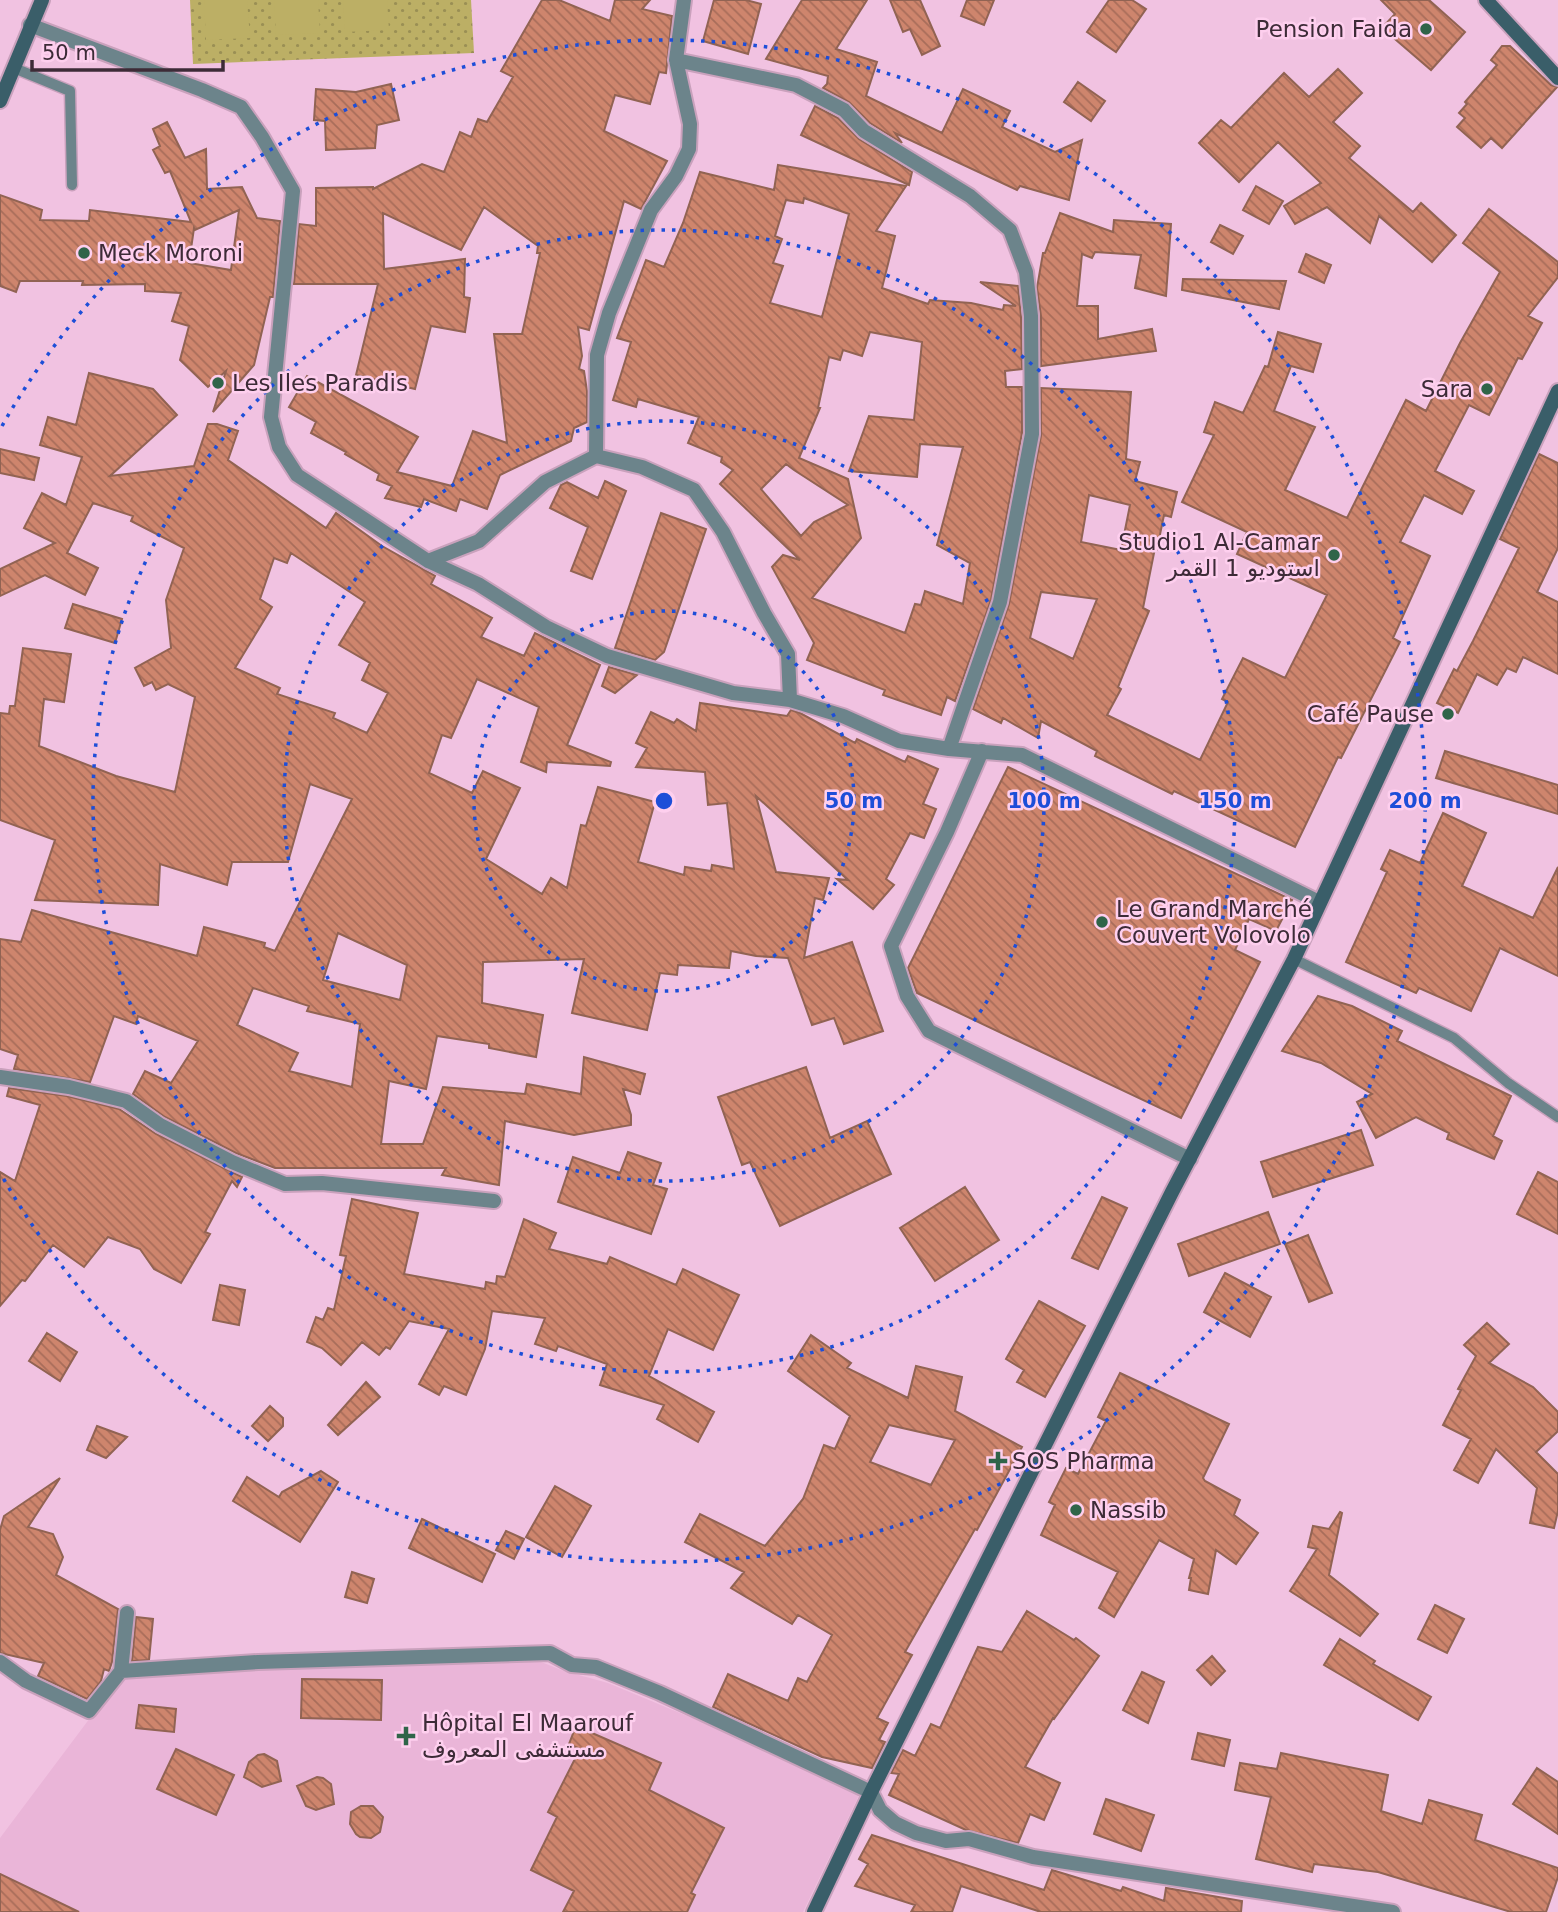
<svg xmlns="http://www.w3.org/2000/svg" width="1558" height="1912" viewBox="0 0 1558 1912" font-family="'DejaVu Sans','Noto Naskh Arabic',sans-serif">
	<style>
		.built { fill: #eab5d8 }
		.park { fill: url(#park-dots) }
		.pitch { fill: #bcaf65 }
		.building { fill: url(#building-back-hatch); stroke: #916353; stroke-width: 2; fill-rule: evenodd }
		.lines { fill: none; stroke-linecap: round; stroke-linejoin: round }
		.lane-casing { stroke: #c9a1bc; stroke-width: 13 }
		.street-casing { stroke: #c9a1bc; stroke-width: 18 }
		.secondary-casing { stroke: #c9a1bc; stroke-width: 18 }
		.lane { stroke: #6c848b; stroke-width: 10 }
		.street { stroke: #6c848b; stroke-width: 14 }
		.secondary { stroke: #3a5e69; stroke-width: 14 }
		.ring { fill: none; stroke: #1d4ed8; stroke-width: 3.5; stroke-dasharray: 3.5 7 }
		.poi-dot { fill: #306449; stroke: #fecfee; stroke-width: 2.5 }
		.labels { text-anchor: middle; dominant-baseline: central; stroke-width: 5; stroke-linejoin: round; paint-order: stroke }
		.poi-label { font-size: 23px; fill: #3d2b37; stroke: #fecfee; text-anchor: start }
		.centre { fill: #1d4ed8; stroke: #fecfee; stroke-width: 3.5 }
		.ring-label { font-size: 21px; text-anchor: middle; font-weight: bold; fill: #1d4ed8; stroke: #fecfee; stroke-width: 5; stroke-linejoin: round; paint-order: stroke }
	</style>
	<defs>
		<pattern id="park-dots" width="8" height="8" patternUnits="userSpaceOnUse" patternTransform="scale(1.75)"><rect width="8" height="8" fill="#bcaf65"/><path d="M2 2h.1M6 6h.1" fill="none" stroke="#9a8f54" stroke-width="1.8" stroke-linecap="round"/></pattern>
		<pattern id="building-back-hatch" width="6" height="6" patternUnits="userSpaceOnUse" patternTransform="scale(1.75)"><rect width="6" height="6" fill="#ce856d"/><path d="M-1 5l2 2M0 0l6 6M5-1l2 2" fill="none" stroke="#a86d5a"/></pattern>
	</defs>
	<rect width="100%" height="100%" fill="#f1c2e1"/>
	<path class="built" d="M536,1660L564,1671L608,1683L862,1789L803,1912H0V1838L120,1678L337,1665Z"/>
	<path class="park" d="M190,0H471L474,53L193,64Z"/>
	<path class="pitch" d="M204,0H247L250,38L206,40Z
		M274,0H318L320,33L276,35Z
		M343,0H387L389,30L345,32Z"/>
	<path class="building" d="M542,0H559L610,21L615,0H650L642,9L672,16L666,73L659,72L650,104L615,95L604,131L667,161L641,209L624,201L589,330L578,327L582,356L579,369L584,371L587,391V422L574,428L571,441L500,475L487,509L460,499L456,511L424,499L421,507L385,498L392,486L377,480L379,474L345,454L346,452L311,433L316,422L289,407L307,376L418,437L397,472L452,486L473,431L507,443L494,334H522L540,253H537L538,246L484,207L461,250L383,213L384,269L465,259L464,297L470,298L465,332L431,326L415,389L356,375L378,284H294L299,224L316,226V188L373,187V189L422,164L444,172L460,132L471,137L478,119L487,122L513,77L501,71Z
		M714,0H746L761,4L748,54L703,41Z
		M802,0H867L836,49L877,62L866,96L942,133L963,89L1010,111L1002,127L1055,152L1082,140L1069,200L1020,186L1017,190L895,133L902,143L870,123L849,102L823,88L827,84L828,76L766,59Z
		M890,0H920L940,46L922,55L910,29L903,32Z
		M967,0H994L984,25L961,16Z
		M1109,0H1132L1146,9L1116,52L1087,32Z
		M1381,0H1429L1465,32L1431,70L1382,28L1395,14Z
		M1502,46H1510L1551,85L1557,87L1502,148L1491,138L1481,148L1457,127L1465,118L1459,113L1467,104L1465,102L1497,65L1491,60Z
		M1338,69L1362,93L1333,122L1360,146L1349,158L1413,212L1421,203L1456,235L1432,262L1379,216L1370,243L1327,207L1295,224L1284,206L1321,183L1278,142L1239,182L1199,143L1221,120L1231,128L1284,73L1309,97Z
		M1078,82L1105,101L1091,121L1064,102Z
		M391,84L399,120L377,125L375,148L326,150L325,121L314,120L316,89L356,92Z
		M815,106L838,118L859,139L912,172L909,185L801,135Z
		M167,122L185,158L206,149L207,189L242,187L257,218L280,221L273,297H270L254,365L213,412L226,371L208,387L180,360L189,326L172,321L181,293L145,291V284L82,285L83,281H20L16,292L0,286V195L42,210L40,220L89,221L90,210L191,222L170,171L165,173L153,150L160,146L153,129ZM239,210L231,270L189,263L194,228L195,230Z
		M778,165L906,186L876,231L895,236L882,288L928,304L930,300L971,303L1003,310L1004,305L1016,306L980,282L1018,286L1021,317L1022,369L1005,371L1006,387H1022V433L991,600L955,701L947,697L941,715L883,695L885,690L807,660L814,643L772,567L783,555L800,560L720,484L733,470L721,462L722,457L688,443L699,417L638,399L636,407L613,400L631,342L617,338L646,260L664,267L683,223L700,172L774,190ZM804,198L849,214L822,317L770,303L783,266L773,263L782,239L775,236L786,200L803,203ZM870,332L922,342L914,420L869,416L849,471L917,477L920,444L963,447L937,545L970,563L963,604L925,591L921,605L915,604L905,633L812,598L861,538L848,479L799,458L820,408H818L829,357L840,360L843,350L862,356ZM786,464L794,470L848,505L814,522L801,536L761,489Z
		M1256,186L1283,201L1269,224L1243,210Z
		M1489,209L1558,262V277L1528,316L1542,323L1522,359L1518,358L1489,415L1469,405L1435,471L1474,491L1462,514L1424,495L1400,542L1430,556L1393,638L1400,642L1341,758L1338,757L1295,847L1174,791L1172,794L1095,756L1097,751L1041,721L1038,738L1003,718L1001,723L973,709L1009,604L1041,436V388L1131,392L1126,459L1140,462L1135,481L1177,492L1171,517L1164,515L1157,549L1155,548L1143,608L1149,611L1118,687L1121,689L1107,715L1200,760L1228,702L1222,699L1243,658L1285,678L1327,595L1237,554L1247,532L1182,502L1214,435L1204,432L1215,402L1243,413L1265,366L1268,367L1278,332L1321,344L1313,372L1291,366L1274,411L1315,427L1285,490L1347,518L1406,400L1426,411L1460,343L1500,272L1463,243ZM1089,495L1130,505L1121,550L1081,542ZM1041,592L1097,599L1073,659L1030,638Z
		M1060,213L1113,232L1114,220L1171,224L1166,296L1135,288L1141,255L1095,252L1092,258L1082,254L1077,306H1098V339L1152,329L1156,351L1041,366V316L1037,288L1043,253H1045Z
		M1220,225L1243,236L1233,254L1211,242Z
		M1306,254L1331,265L1324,283L1299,272Z
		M1183,279L1286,281L1279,309L1182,290Z
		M89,373L153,389L177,415L110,476L194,466L208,424H217L238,431L228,460L326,528L336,513L382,546L435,576L431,584L492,618L481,637L524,656L535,633L600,665L567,745L611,762L610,766L547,762L546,772L521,762L539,707L477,679L451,738L442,735L429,773L472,793L483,771L520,788L486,859L542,894L551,878L567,888L581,825L586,826L598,787L655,802L638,862L684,875L685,867L711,871L712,865L734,869L727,803L708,805L705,772L636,767L647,748L636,743L651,712L674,723L677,719L696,731L700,703L787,716L791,710L800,713L855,743L857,739L905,762L908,756L938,769L923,804L936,809L924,838L910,833L886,879L894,885L873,909L837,879L848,880L756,796L776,872L829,878L823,900L815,898L804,958L852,942L883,1031L844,1044L834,1018L812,1025L788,958L756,956L731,951L729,968L678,965L677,975L660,973L647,1030L572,1013L584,959L483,962L482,1003L543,1015L536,1057L489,1048V1044L437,1036L426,1089L389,1081L381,1144H423L443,1087L525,1094L527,1084L581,1094L584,1057L645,1074L640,1094L623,1089L631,1115V1125L574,1135L505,1121L499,1185L442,1175L446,1168H275L236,1153L165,1117L133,1094L145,1071L171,1083L198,1041L138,1016L136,1024L114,1016L90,1082L14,1069L18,1055L0,1049V939L21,942L32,910L197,956L204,927L265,943L264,947L275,951L352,799L310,784L288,862H232L227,885L160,864L158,905L35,900L55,840L0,820V713L9,714L10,706H15L23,648L71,654L64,702L44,699L39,746L116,776L175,792L195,697L168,684L156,690L152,682L144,686L135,668L171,648L166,600L184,548L131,521L133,516L93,503L67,553L98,568L85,595L45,575L0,596V569L55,543L24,528L42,493L66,505L82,457L40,445L48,417L76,425ZM291,553L365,602L339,645L370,663L362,680L388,693L367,733L333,718L335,713L277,694L280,688L235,668L272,607L260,599L274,558L287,563ZM338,933L407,965L400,1000L323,980ZM253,988L309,1006L307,1011L360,1024L352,1087L289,1071L298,1053L237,1025Z
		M0,449L39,458L34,480L0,473Z
		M1539,454L1558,463V548L1537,592L1558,602V674L1523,657L1516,672L1507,668L1497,685L1477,674L1458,713L1437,703L1454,669L1457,671L1473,641L1519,548L1500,539Z
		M605,481L626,491L592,579L571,571L588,527L550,508L561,485L567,482L598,498Z
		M661,513L706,529L664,652L655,660L615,648Z
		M73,604L122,619L115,643L65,628Z
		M609,667L637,675L615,693L602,686Z
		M1445,751L1558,785V814L1436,778Z
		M1008,767L1292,900L1276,931L1249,919L1235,950L1260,962L1181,1118L917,993L908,968Z
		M1443,813L1486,833L1462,886L1533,918L1558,867V976L1500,948L1471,1011L1419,988L1416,993L1346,962L1387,872L1381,869L1390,850L1420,863Z
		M1318,996L1352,1006L1402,1031L1397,1041L1511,1096L1493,1136L1502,1141L1494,1159L1447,1139L1449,1133L1416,1117L1376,1138L1357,1102L1372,1094L1321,1063L1282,1051Z
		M806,1067L830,1138L867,1121L891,1174L780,1226L750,1162L742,1165L718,1097Z
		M9,1088L67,1096L119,1109L156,1134L242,1177L237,1187L232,1181L205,1232L210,1234L181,1283L154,1269L140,1249L108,1237L84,1267L53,1245L25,1281L22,1280L0,1306V1172L15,1181L40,1105L7,1096Z
		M1361,1130L1373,1165L1273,1197L1261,1162Z
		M628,1152L661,1163L653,1185L667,1189L651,1234L558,1202L573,1157L620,1173Z
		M1538,1172L1558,1182V1234L1517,1214Z
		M965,1187L999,1240L935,1281L900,1228Z
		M1102,1197L1127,1208L1098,1269L1072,1258Z
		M352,1199L418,1213L404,1274L485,1289L486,1282L496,1284L497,1276L505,1277L524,1219L556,1233L549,1249L607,1264L610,1257L676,1285L683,1269L739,1295L713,1350L668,1329L649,1376L714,1412L698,1442L657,1419L664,1405L600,1385L607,1364L558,1346L556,1351L535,1344L545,1318L492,1311L485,1349L466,1395L444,1386L439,1395L419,1384L449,1329L409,1321L390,1349L386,1347L379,1355L362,1342L341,1365L322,1348L307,1342L316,1317L323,1320L328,1308L334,1310L346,1256L340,1255Z
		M1268,1212L1280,1244L1189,1276L1178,1244Z
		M1308,1235L1332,1293L1309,1302L1285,1244Z
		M1225,1273L1271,1297L1250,1337L1204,1312Z
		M220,1285L245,1290L239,1325L213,1320Z
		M1039,1301L1085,1326L1045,1397L1017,1382L1024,1370L1006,1359Z
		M1487,1323L1509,1344L1489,1363L1533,1387L1558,1412V1431L1536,1452L1558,1474V1511L1554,1528L1530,1523L1537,1488L1496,1449L1478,1483L1454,1470L1471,1439L1443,1425L1461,1390L1458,1389L1476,1356L1464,1345Z
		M47,1333L77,1352L60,1381L29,1361Z
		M811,1335L851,1363L847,1368L908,1398L916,1366L962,1377L955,1411L1022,1447L977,1530L975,1529L905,1652L912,1655L877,1718L888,1723L879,1740L885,1742L872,1768L822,1757L713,1707L728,1674L788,1701L798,1678L807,1682L832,1635L798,1615L792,1624L731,1588L744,1572L685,1542L700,1514L765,1546L803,1499L824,1445L835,1449L850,1416L788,1371ZM889,1425L955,1440L931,1485L870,1462Z
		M1120,1373L1229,1424L1203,1478L1205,1481L1240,1500L1234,1515L1258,1533L1236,1564L1216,1550L1208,1594L1189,1590L1191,1578H1189L1194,1559L1159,1540L1114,1617L1099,1608L1118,1572L1041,1535L1055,1505L1049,1502L1066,1468L1078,1474L1106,1421L1098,1417Z
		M366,1382L380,1397L338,1435L328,1425Z
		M270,1406L283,1418V1426L268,1441L252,1426Z
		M97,1426L127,1437L106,1458L87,1450Z
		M321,1471L338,1482L300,1542L233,1501L247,1477L279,1497L282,1492Z
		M60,1478L28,1527L53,1534L63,1557L56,1575L118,1609L112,1662L109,1671L104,1669L101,1681L87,1699L38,1676L44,1663L0,1653V1530L4,1516Z
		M555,1486L591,1506L562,1557L526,1537Z
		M1340,1512L1342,1513L1329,1575L1378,1614L1360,1636L1290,1591L1317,1549L1308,1547L1313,1526L1329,1529Z
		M422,1519L495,1554L482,1582L409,1548Z
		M506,1531L524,1539L514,1559L496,1550Z
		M352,1572L374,1579L367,1603L345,1597Z
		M1435,1605L1464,1619L1447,1653L1418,1639Z
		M1027,1611L1074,1640L1076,1638L1099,1656L1054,1719L1053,1718L1025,1767L1060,1783L1044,1820L1030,1814L1018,1843L966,1830L889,1795L899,1774L891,1773L903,1750L915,1756L931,1724L940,1728L978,1647L1002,1652Z
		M136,1617L153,1619L149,1660L132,1661Z
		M1340,1639L1375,1661L1373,1664L1431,1697L1418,1720L1324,1665Z
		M1212,1656L1225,1671L1211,1685L1197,1670Z
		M1142,1672L1164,1682L1148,1723L1123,1710Z
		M302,1679L382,1680L381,1720L301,1718Z
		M139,1705L176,1709L174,1732L136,1728Z
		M576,1726L661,1763L649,1790L724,1828L691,1893L695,1895L687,1912H563L574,1891L531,1870L557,1817L548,1812L580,1749L569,1744Z
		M1198,1733L1230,1740L1224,1766L1192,1759Z
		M176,1749L234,1775L216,1815L157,1789Z
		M1281,1753L1388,1775L1381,1811L1422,1824L1429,1800L1482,1815L1475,1840L1558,1868V1877L1546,1912H1511L1378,1872L1314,1864L1312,1872L1256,1859L1271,1797L1235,1790L1240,1763L1277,1769Z
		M264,1754L277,1761L281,1781L262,1787L244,1777L249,1762L258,1755Z
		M1537,1768L1558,1782V1834L1513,1804Z
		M317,1777L323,1778L331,1784L334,1804L316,1810L306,1806L297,1786Z
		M1106,1799L1154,1815L1141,1851L1094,1834Z
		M361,1806H373L383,1817L380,1832L371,1838L360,1837L356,1834L350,1824L351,1812Z
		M872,1835L1044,1890L1052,1870L1121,1891L1123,1887L1164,1901L1166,1888L1242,1901L1241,1912H1041L961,1886L952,1912H911L915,1905L855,1886L868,1864L859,1859Z
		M0,1874L79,1912H0Z"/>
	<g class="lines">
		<g class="lane-casing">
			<path id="lane" d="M14,68L70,91L72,185
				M1294,959L1454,1038L1508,1083L1558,1117"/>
		</g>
		<g class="street-casing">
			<path id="street" d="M30,25L202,90L241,107L262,137L293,191L271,417L279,447L297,475L428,561L478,584L546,627L607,656L733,693L790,700L843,716L899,741L949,749L1022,755L1319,902
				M676,60L796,85L844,110L864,131L970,196L1010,230L1026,272L1031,316L1032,434L1000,602L949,749
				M596,456L597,355L609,313L651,210L676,176L689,149L690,124L676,60L684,0
				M428,561L479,541L545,482L596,456L642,467L694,490L723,532L764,613L788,654L790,700
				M982,751L947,832L891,946L907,996L929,1031L1190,1159
				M0,1077L69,1087L126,1101L160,1125L232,1162L285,1184L322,1183L494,1201
				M0,1662L26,1681L89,1711L121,1671L258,1662L550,1653L572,1665L596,1667L660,1693L871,1792L880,1810L895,1823L916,1833L946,1841L969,1839L1033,1857L1393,1912
				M121,1671L127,1613"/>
		</g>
		<g class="secondary-casing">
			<path id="secondary" d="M1486,0L1558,78
				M0,101L42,0
				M814,1912L871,1792L1172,1192L1294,959L1558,391"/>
		</g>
		<use href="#lane" class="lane"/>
		<use href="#street" class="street"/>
		<use href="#secondary" class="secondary"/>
	</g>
	<g class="ring">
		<circle cx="664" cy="801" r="190"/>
		<circle cx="664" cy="801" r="380"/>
		<circle cx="664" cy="801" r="571"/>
		<path d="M2 426A761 761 0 1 1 2 1176"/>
	</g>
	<g class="poi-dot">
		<circle cx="1426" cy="29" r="7"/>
		<circle cx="84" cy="253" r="7"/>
		<circle cx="218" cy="383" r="7"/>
		<circle cx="1487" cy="389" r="7"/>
		<circle cx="1334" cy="555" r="7"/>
		<circle cx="1448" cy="714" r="7"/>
		<circle cx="1102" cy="922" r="7"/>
		<path d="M994.5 1450.5h7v7h7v7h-7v7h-7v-7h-7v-7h7z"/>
		<circle cx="1076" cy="1510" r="7"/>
		<path d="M402.5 1725.5h7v7h7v7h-7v7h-7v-7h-7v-7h7z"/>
	</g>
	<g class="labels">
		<g class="poi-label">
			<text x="1412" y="29" text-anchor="end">Pension Faida</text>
			<text x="98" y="253">Meck Moroni</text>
			<text x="232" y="383">Les Iles Paradis</text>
			<text x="1473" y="389" text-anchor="end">Sara</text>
			<text x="1320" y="542" text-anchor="end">Studio1 Al-Camar<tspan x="1320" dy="26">استوديو 1 القمر</tspan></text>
			<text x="1434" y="714" text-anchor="end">Café Pause</text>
			<text x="1116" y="909">Le Grand Marché<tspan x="1116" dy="26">Couvert Volovolo</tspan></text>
			<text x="1012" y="1461">SOS Pharma</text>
			<text x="1090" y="1510">Nassib</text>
			<text x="422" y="1723">Hôpital El Maarouf<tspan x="422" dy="26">مستشفى المعروف</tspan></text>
		</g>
	</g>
	<circle cx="664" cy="801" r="10" class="centre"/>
	<g class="ring-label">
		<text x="854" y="808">50 m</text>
		<text x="1044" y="808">100 m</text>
		<text x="1235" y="808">150 m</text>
		<text x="1425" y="808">200 m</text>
	</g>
	<path d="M32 60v10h191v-10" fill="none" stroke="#3d2b37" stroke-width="3.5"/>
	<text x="42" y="60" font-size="21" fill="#3d2b37" stroke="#fecfee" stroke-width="5" paint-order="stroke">50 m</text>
</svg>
